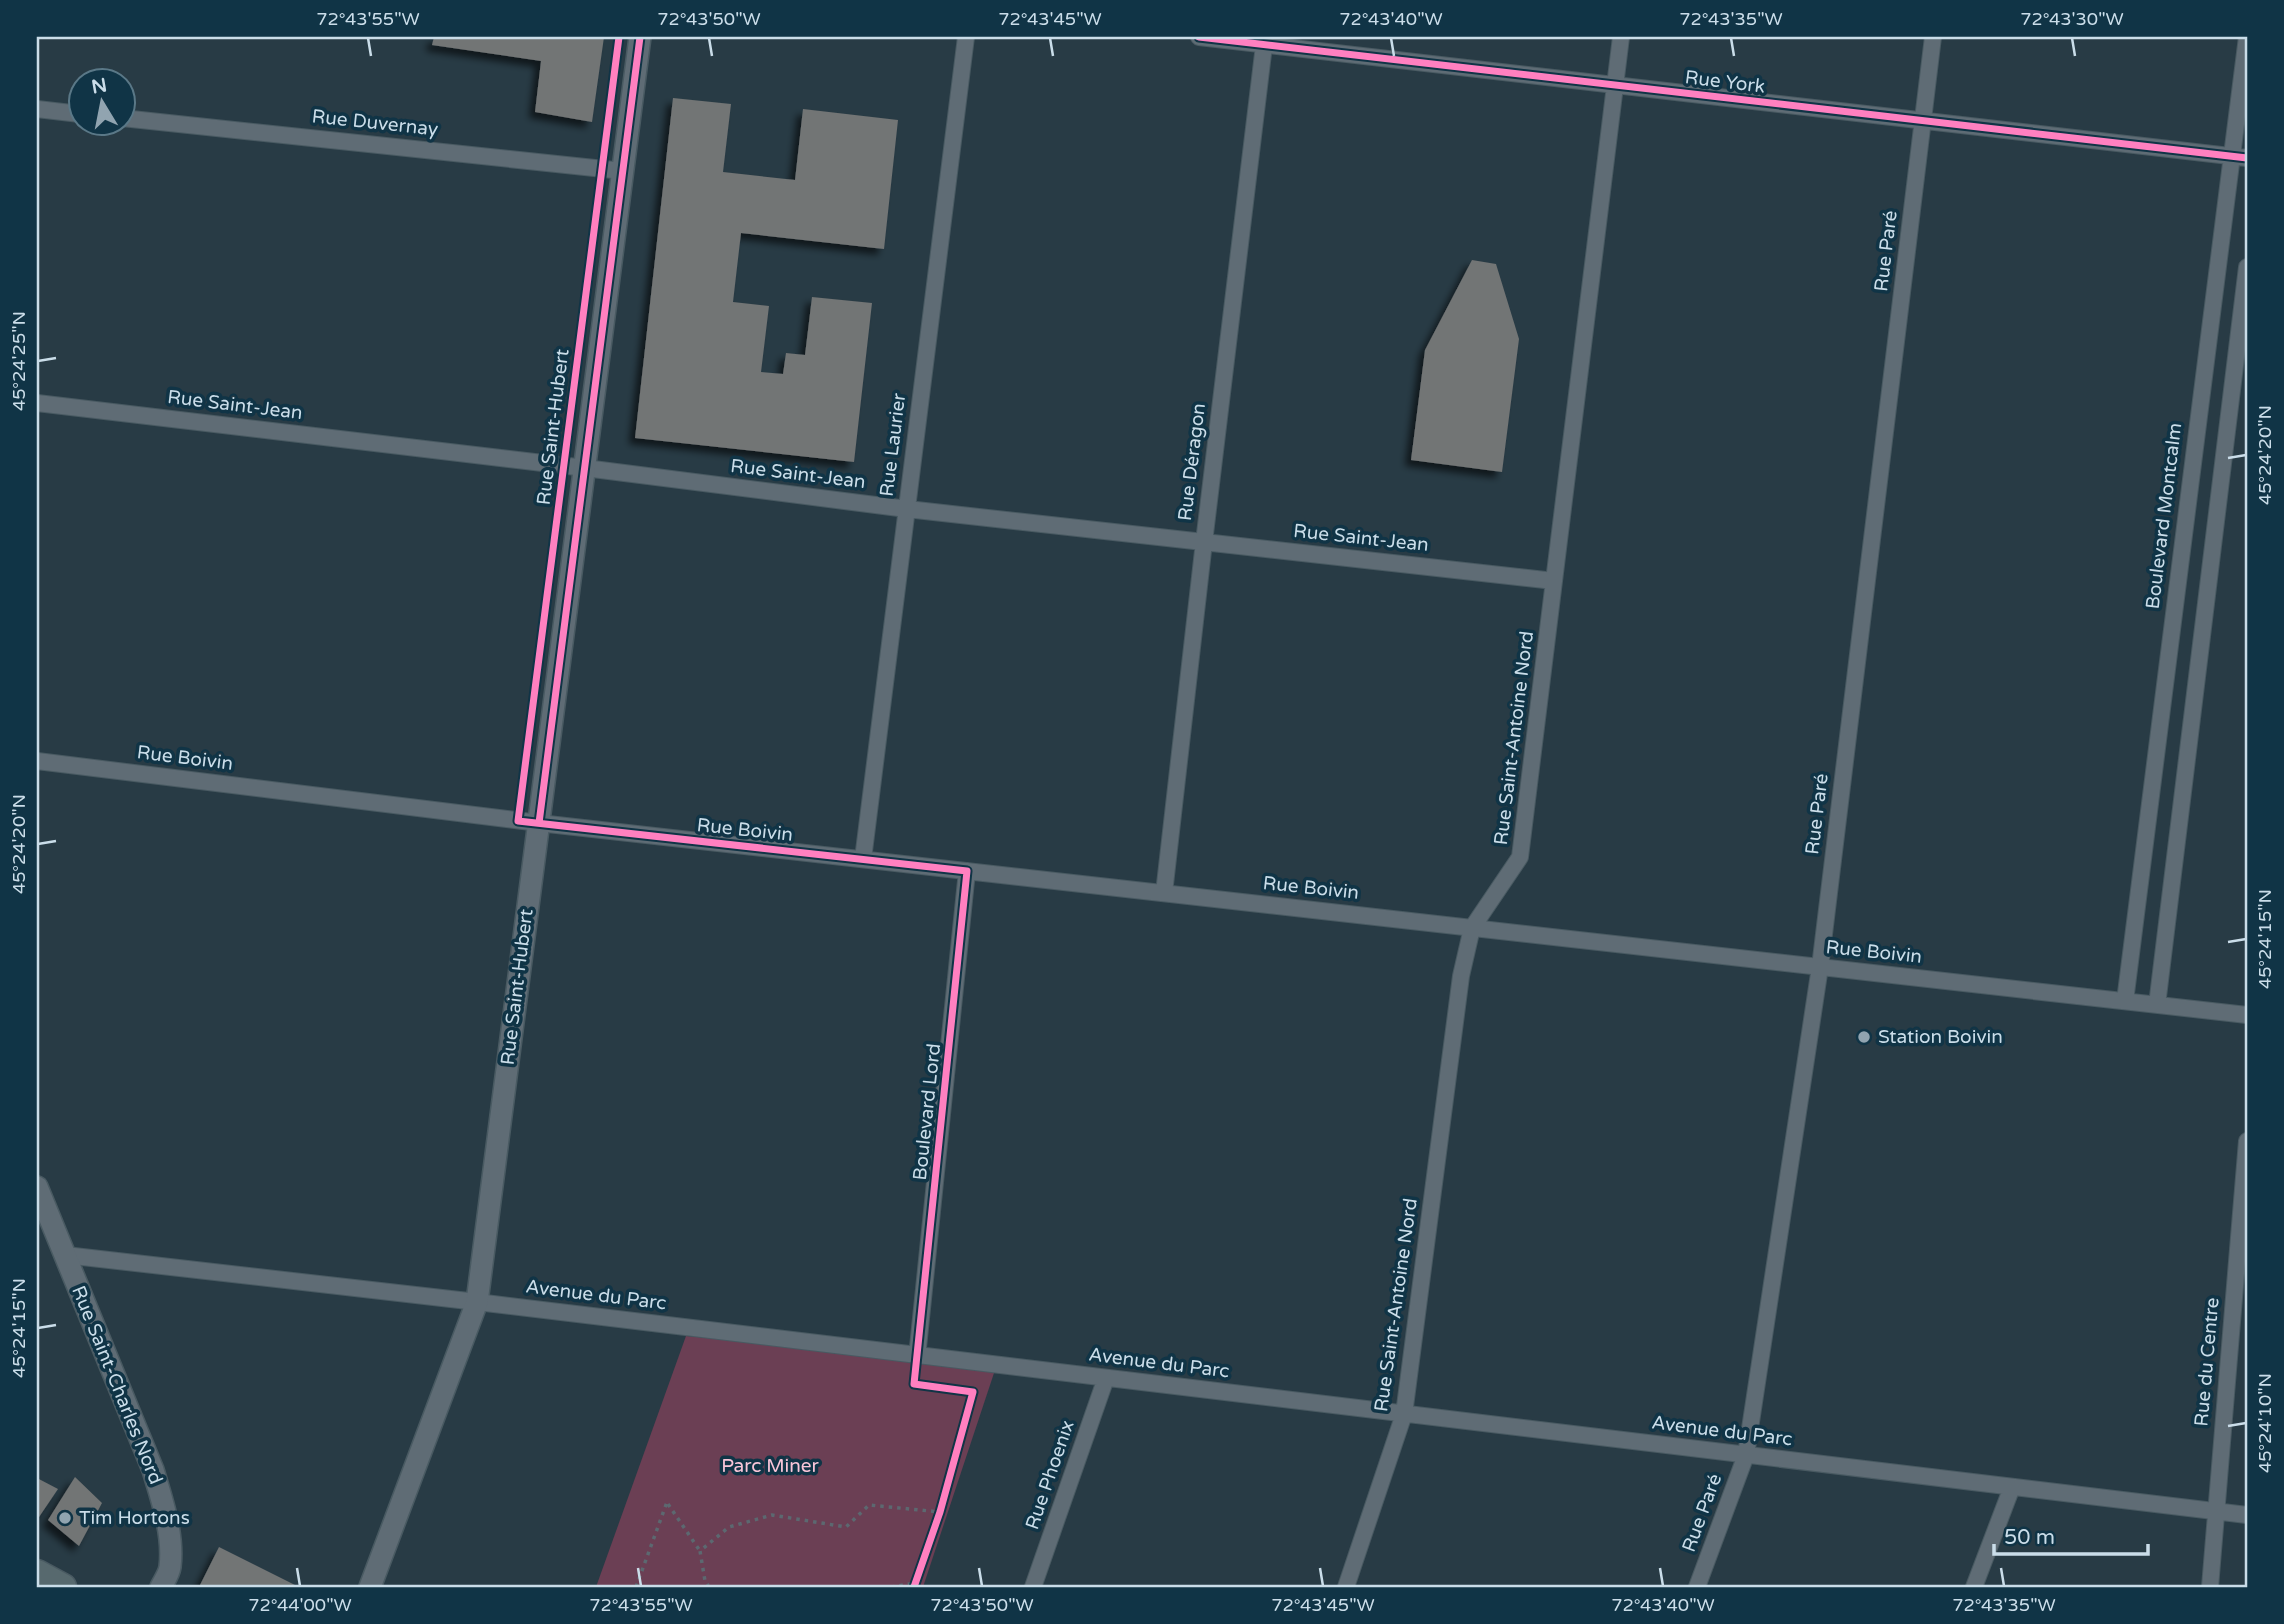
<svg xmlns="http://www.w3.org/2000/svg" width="2284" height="1624" viewBox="0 0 2284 1624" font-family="'Varela Round',sans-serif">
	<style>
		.green { fill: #6b3f54 }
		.building { fill: #727474; filter: url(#shadow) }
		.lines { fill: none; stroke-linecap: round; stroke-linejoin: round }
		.minor-casing { stroke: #495a62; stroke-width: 18 }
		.tertiary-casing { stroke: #495a62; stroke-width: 24 }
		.primary-casing { stroke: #495a62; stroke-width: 29 }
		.path { stroke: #5c6870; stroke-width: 3.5; stroke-dasharray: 3.5 5; stroke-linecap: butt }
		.minor { stroke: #5f6c75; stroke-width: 16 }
		.tertiary { stroke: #5f6c75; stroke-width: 21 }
		.primary { stroke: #57696e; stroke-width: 26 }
		.cycleway-casing { stroke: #103446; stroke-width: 11 }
		.cycleway { stroke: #ff80c0; stroke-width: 7 }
		.ticks { fill: none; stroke: #cadde9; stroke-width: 2.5 }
		.poi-dot { fill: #91a4b0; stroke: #103446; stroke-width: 2.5 }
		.labels { text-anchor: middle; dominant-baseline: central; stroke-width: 7; stroke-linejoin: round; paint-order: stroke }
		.street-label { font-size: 19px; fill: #cadde9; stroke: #103446 }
		.poi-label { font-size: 19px; fill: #cadde9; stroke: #103446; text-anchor: start }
		.park-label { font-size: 19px; fill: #fac6d9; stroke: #103446 }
		.neatline { fill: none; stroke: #cadde9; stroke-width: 2.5 }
		.ticks-label { font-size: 18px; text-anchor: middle; fill: #cadde9 }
	</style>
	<defs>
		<filter id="shadow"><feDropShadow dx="-6" dy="6" stdDeviation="3.5" flood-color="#0009"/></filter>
	</defs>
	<rect width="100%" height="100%" fill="#283b45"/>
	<path class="green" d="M686,1336L907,1355L995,1370L923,1587H596Z"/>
	<path class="building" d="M434,37H604L592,122L535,112L541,61L432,45Z
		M673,98L731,104L723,172L795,180L803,109L898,120L884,249L741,233L733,302L769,306L761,372L783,374L786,353L805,355L812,297L872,303L854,462L635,438Z
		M1472,260L1496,264L1519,339L1502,472L1411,460L1425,350Z
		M75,1477L102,1503L79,1546L48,1520Z
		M37,1478L58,1489L37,1520Z
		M219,1547L299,1587H199Z"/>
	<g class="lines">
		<g class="minor-casing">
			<path id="minor" d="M1199,37L2247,158
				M37,109L80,114
				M122,118L623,171
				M37,403L585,468L907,509L1554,581
				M37,761L539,823L2247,1015
				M863,859L966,37
				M1164,893L1204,542L1265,37
				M2125,1001L2247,37
				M2157,1005L2247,267
				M65,1255L477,1302L2247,1515
				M917,1357L967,871
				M1033,1587L1106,1378
				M1346,1587L1404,1414L1461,976L1472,928L1520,857L1621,37
				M1697,1587L1746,1455L1820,967L1933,37
				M1974,1587L2012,1487
				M2210,1587L2247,1141"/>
		</g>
		<g class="tertiary-casing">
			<path id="tertiary" d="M37,1187L153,1470C162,1500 174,1535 170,1567C169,1574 164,1581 161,1587
				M370,1587L477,1302L640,37"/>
		</g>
		<g class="primary-casing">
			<path id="primary" d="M37,1573L63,1587"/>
		</g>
		<path class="path" d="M668,1504L700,1551
			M636,1587L667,1502
			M709,1587L705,1581L700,1551L729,1527L772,1515L846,1527L869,1505L940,1512
			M891,1587L915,1583"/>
		<use href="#minor" class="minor"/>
		<use href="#tertiary" class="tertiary"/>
		<use href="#primary" class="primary"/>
		<g class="cycleway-casing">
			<path id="cycleway" d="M619,37L518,821L967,871L914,1384L973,1392L940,1512L914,1587
				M1199,37L2247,158
				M539,823L640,37"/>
		</g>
		<use href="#cycleway" class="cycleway"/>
	</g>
	<path class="ticks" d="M368,38L371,56M709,38L712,56M1050,38L1053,56M1391,38L1394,56M1731,38L1734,56M2072,38L2075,56M38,361L56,358M2228,458L2246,455M38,844L56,841M2228,942L2246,939M38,1328L56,1325M2228,1426L2246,1423M297,1568L300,1586M638,1568L641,1586M979,1568L982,1586M1320,1568L1323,1586M1660,1568L1663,1586M2001,1568L2004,1586"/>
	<g class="poi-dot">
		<circle cx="1864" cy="1037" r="7"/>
		<circle cx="65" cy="1518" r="7"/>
	</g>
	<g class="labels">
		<g class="street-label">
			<text transform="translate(1725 82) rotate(7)">Rue York</text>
			<text transform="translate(375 123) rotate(6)">Rue Duvernay</text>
			<text transform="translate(1886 251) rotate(-83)">Rue Paré</text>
			<text transform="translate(235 405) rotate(7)">Rue Saint-Jean</text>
			<text transform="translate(553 427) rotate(-83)">Rue Saint-Hubert</text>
			<text transform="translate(893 445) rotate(-83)">Rue Laurier</text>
			<text transform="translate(1192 462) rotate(-83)">Rue Déragon</text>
			<text transform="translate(798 474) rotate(7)">Rue Saint-Jean</text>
			<text transform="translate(2164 516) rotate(-83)">Boulevard Montcalm</text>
			<text transform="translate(1361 538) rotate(6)">Rue Saint-Jean</text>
			<text transform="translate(1514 738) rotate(-83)">Rue Saint-Antoine Nord</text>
			<text transform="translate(185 758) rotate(7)">Rue Boivin</text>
			<text transform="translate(1817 814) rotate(-83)">Rue Paré</text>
			<text transform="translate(745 830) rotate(6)">Rue Boivin</text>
			<text transform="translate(1311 888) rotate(6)">Rue Boivin</text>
			<text transform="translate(1874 952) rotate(6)">Rue Boivin</text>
			<text transform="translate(517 987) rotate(-83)">Rue Saint-Hubert</text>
			<text transform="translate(927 1112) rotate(-84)">Boulevard Lord</text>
			<text transform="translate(596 1295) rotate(7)">Avenue du Parc</text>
			<text transform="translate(1396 1305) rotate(-82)">Rue Saint-Antoine Nord</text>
			<text transform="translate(2207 1362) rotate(-85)">Rue du Centre</text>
			<text transform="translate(1159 1363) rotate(7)">Avenue du Parc</text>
			<text transform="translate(117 1385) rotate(68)">Rue Saint-Charles Nord</text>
			<text transform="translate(1722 1431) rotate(7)">Avenue du Parc</text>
			<text transform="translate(1050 1475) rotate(-71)">Rue Phoenix</text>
			<text transform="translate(1702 1513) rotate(-70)">Rue Paré</text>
		</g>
		<g class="poi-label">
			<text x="1878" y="1037">Station Boivin</text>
			<text x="79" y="1518">Tim Hortons</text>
		</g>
		<g class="park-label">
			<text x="770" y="1466">Parc Miner</text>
		</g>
	</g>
	<rect width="2284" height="1624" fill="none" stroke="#103446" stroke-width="77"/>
	<g transform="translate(102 102) rotate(350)"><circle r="33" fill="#103446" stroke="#5a7887" stroke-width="2"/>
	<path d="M0-5L12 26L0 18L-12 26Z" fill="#91a4b0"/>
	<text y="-10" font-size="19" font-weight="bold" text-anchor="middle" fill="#cadde9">N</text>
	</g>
	<path d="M1994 1544v10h154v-10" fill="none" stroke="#cadde9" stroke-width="3.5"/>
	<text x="2004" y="1544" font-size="21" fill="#cadde9" stroke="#103446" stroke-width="5" paint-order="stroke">50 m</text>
	<rect x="38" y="38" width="2208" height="1548" class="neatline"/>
	<g class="ticks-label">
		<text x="368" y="25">72°43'55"W</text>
		<text x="709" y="25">72°43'50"W</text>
		<text x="1050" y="25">72°43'45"W</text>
		<text x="1391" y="25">72°43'40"W</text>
		<text x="1731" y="25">72°43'35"W</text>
		<text x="2072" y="25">72°43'30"W</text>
		<text transform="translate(19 361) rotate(-90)" y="6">45°24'25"N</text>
		<text transform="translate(2265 455) rotate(-90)" y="6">45°24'20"N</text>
		<text transform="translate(19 844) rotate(-90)" y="6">45°24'20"N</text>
		<text transform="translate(2265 939) rotate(-90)" y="6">45°24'15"N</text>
		<text transform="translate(19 1328) rotate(-90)" y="6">45°24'15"N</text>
		<text transform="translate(2265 1423) rotate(-90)" y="6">45°24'10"N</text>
		<text x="300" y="1611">72°44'00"W</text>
		<text x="641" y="1611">72°43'55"W</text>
		<text x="982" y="1611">72°43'50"W</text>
		<text x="1323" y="1611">72°43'45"W</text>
		<text x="1663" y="1611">72°43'40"W</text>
		<text x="2004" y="1611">72°43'35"W</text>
	</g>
</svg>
